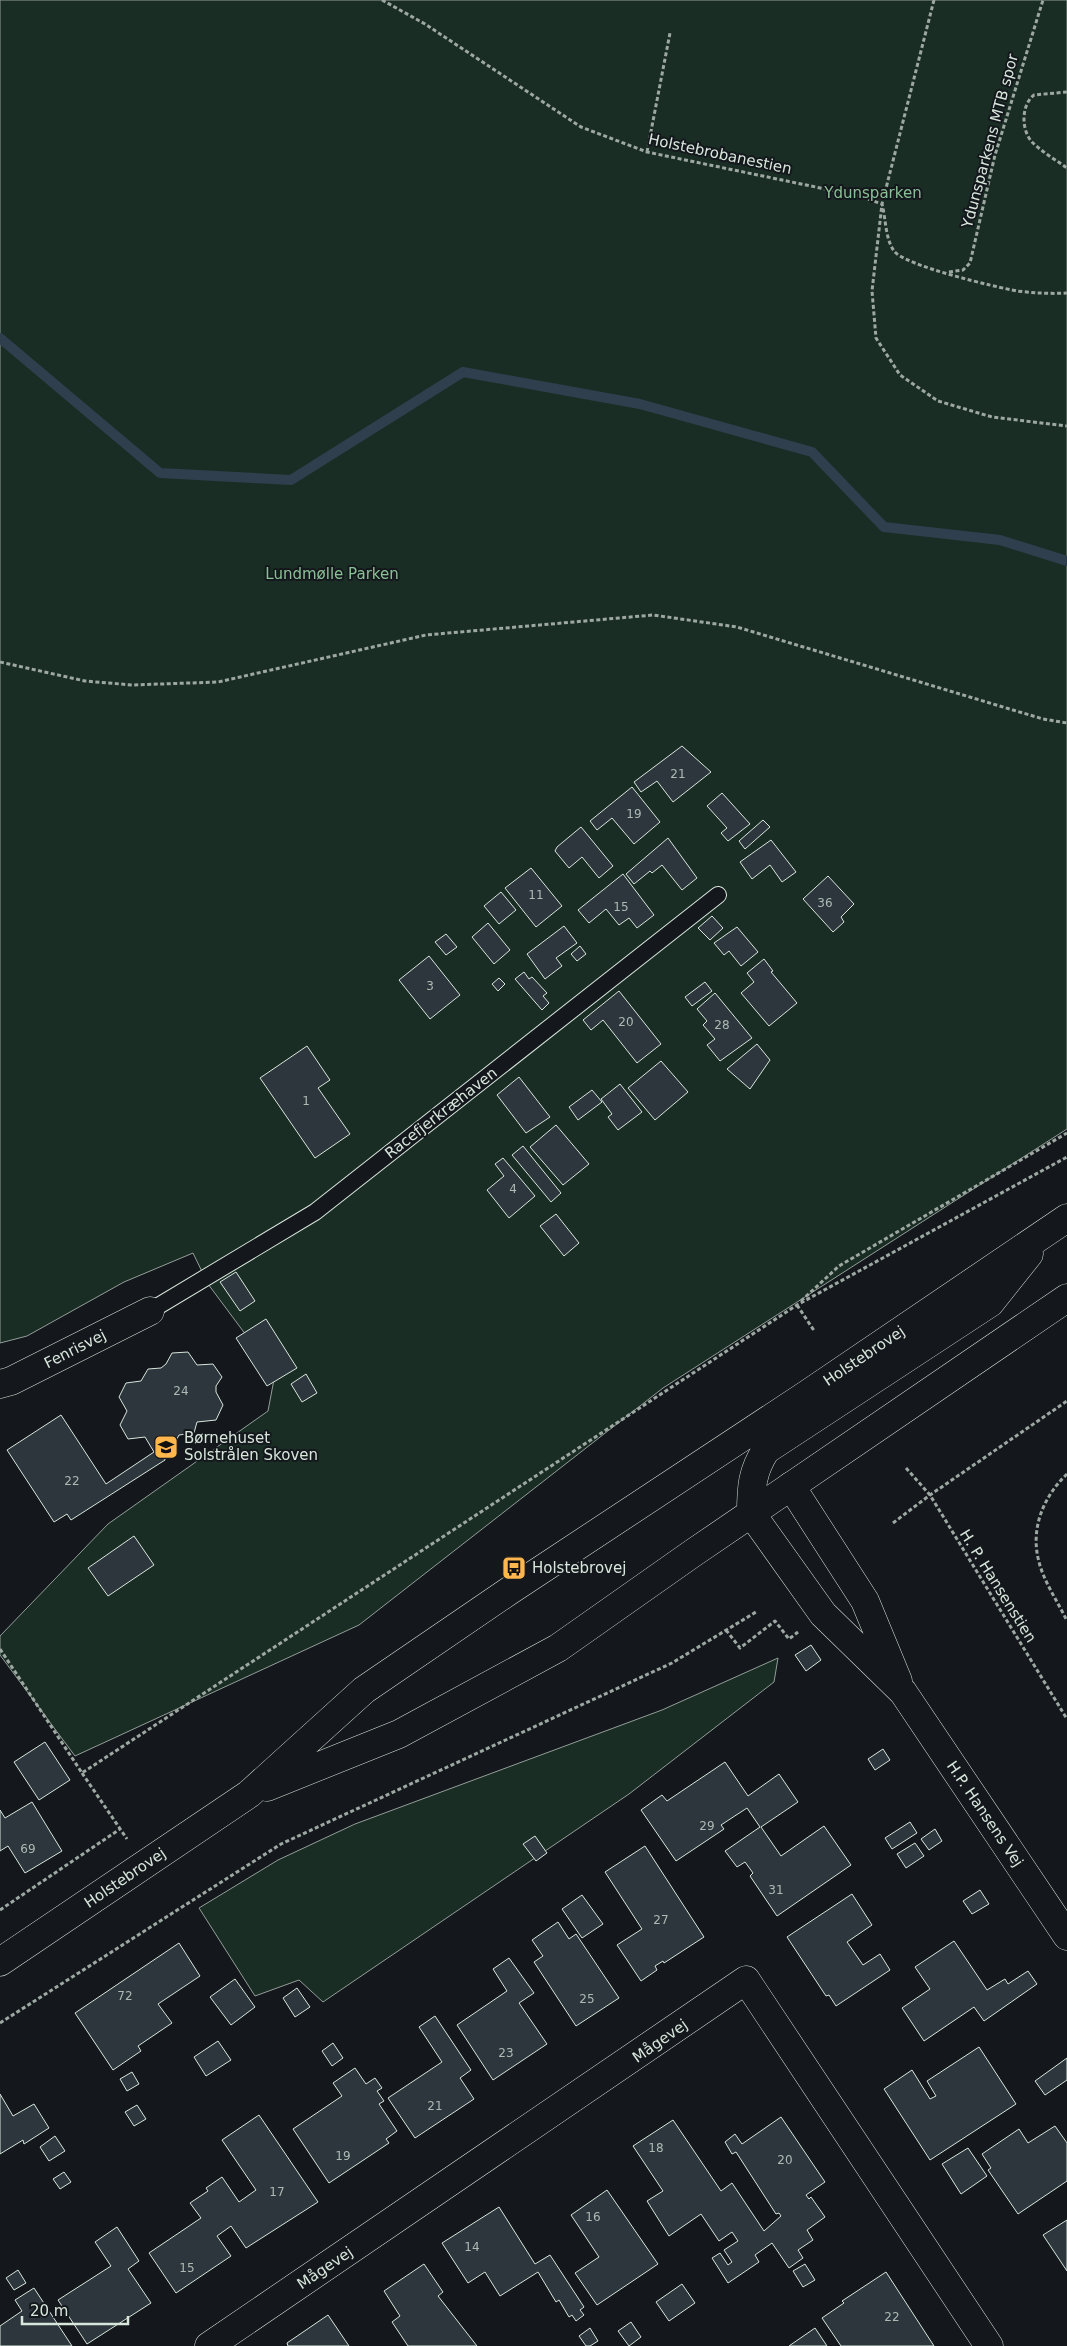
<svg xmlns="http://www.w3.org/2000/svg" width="1067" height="2346" viewBox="0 0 1067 2346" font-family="'DejaVu Sans',sans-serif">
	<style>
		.green { fill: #1a2d24; stroke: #939e99 }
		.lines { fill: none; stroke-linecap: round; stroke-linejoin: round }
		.stream { stroke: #2f3f4d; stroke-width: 10 }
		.building { fill: #2c363c; stroke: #d8e6dc }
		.service-casing { stroke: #d8e6dc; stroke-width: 18 }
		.minor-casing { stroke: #d8e6dc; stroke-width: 29 }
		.tertiary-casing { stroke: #d8e6dc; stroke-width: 29 }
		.secondary-casing { stroke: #d8e6dc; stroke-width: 29 }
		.path { stroke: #9da8a2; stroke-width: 3; stroke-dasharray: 4 2.5; stroke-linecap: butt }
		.service { stroke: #14181c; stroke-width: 16 }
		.minor { stroke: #14181c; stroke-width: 28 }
		.tertiary { stroke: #14181c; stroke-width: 28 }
		.secondary { stroke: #14181c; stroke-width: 28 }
		.labels { text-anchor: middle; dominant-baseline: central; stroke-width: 4; stroke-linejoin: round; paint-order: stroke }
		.number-label { font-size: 12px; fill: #adbab4 }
		.street-label { font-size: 15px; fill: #d8e6dc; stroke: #14181c }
		.park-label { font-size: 15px; fill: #8ac095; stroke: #14181c }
		.poi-label { font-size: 15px; fill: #d8e6dc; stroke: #14181c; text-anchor: start }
	</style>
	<rect width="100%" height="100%" fill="#14181c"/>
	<path class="green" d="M0,0H1067V1129L663,1388L359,1625L75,1756L0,1655V1636L108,1524L268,1411L275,1374L208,1284L193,1253L124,1282L27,1336L0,1343Z
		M778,1658L774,1682L629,1794L323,2002L299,1980L255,1996L199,1908L278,1860L355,1824L662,1710Z"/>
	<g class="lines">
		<path class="stream" d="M0,338L160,473L291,480L463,372L640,404L812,452L884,527L1000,540L1067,561"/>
	</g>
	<path class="building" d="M682,746L711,772L673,802L657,781L641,792L634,782Z
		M632,787L660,822L634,844L612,818L597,830L590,821Z
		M722,793L750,824L728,841L721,833L727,828L707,806Z
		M763,820L770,827L745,849L739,841Z
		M581,827L613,866L599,878L582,857L569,868L555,851L557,847Z
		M668,838L697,878L682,890L662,865L652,873L650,871L634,884L626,874Z
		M771,840L796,872L782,882L770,865L752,879L740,862Z
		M531,868L562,906L536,927L505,888Z
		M623,874L654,915L637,928L629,918L619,925L606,909L589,923L578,910Z
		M828,876L854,904L841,917L844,922L833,932L803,899Z
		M501,892L516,910L499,924L484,906Z
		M712,916L723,928L710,940L698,928Z
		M488,923L510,950L494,964L472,937Z
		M564,926L577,943L556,958L562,966L545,979L527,954Z
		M737,927L758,952L741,966L729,951L724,955L714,943Z
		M446,934L457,947L446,955L435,942Z
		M580,946L586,954L577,961L571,954Z
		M429,956L460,995L430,1019L399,980Z
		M764,959L773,971L771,972L797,1003L769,1026L741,993L754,982L747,973Z
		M524,972L529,979L532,977L547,993L543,996L549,1003L542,1010L515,979Z
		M499,978L505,984L498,991L492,984Z
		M705,982L712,991L692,1006L685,997Z
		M619,991L661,1044L637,1063L603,1020L591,1030L583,1020Z
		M715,993L752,1038L720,1061L707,1045L715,1039L703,1025L707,1021L697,1009Z
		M757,1044L770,1060L750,1089L727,1069Z
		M307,1046L330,1080L318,1088L350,1134L315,1158L260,1078Z
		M661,1061L688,1092L655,1120L628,1088Z
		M519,1077L550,1117L526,1133L497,1095Z
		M620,1084L642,1112L618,1130L608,1117L612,1114L601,1099Z
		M592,1090L602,1102L578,1120L569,1107Z
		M556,1125L589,1164L563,1185L530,1147Z
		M523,1146L561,1193L551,1202L512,1155Z
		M503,1158L535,1196L509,1218L487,1190L504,1176L495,1164Z
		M556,1214L579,1243L564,1256L540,1226Z
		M236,1272L255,1301L240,1311L220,1282Z
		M266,1319L297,1368L267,1386L236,1338Z
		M188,1352L197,1365L213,1364L222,1377L216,1386V1392L223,1405L216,1420L197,1422L194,1433L179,1435L171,1450L164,1451L165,1460L71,1520L67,1514L54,1522L7,1450L61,1415L106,1484L154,1452L145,1437L128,1439L120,1425L127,1411L119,1397L126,1383L141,1381L148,1369L161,1368L166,1364L172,1353Z
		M306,1374L317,1393L302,1402L291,1384Z
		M134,1536L154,1565L108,1596L88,1568Z
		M811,1645L821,1660L806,1671L795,1655Z
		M45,1742L70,1780L39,1800L14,1762Z
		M883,1749L890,1760L875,1770L868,1759Z
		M725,1762L748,1796L779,1774L798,1802L761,1827L781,1856L824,1826L851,1865L777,1916L750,1876L753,1873L745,1862L737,1867L725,1851L760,1827L747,1808L721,1825L724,1829L676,1861L641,1810L662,1795L667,1801Z
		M32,1802L62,1851L25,1873L8,1846L0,1851V1810L5,1818Z
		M910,1822L917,1833L892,1849L885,1838Z
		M935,1829L942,1841L929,1850L921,1839Z
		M535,1836L547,1853L536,1861L523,1844Z
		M915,1843L924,1856L906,1868L897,1854Z
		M645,1846L704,1937L664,1963L663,1961L655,1966L657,1970L641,1981L617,1945L642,1929L605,1872Z
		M980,1890L989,1904L972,1914L963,1901Z
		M852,1894L872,1925L847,1942L863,1965L880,1954L890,1970L836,2006L829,1995L826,1996L787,1937Z
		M582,1895L603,1924L582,1938L562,1909Z
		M558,1922L569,1939L576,1934L619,1998L576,2026L534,1962L543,1956L532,1940Z
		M954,1941L987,1990L1005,1979L1008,1984L1028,1971L1037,1984L984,2021L974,2007L924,2041L902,2008L930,1989L915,1967Z
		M179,1943L200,1976L158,2004L172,2023L138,2046L141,2051L113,2070L75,2013Z
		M509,1958L534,1993L519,2003L547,2044L493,2080L457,2025L507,1991L493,1969Z
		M235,1979L255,2007L231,2025L210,1997Z
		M297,1988L310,2007L295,2017L283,1998Z
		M435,2016L471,2070L460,2078L474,2099L415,2138L388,2098L442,2062L419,2027Z
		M218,2041L231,2060L206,2076L194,2057Z
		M333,2043L343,2058L332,2066L322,2051Z
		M979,2047L1016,2104L930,2160L884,2089L912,2070L930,2099L936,2096L927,2081Z
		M1067,2058V2080L1045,2095L1035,2081Z
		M355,2068L366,2084L375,2078L382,2088L377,2091L384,2101L379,2104L397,2131L386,2139L389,2143L329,2183L293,2129L342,2096L333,2083Z
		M132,2072L139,2084L127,2091L120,2079Z
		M0,2094L13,2116L34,2104L49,2128L24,2144L23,2140L0,2154Z
		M137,2105L146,2119L134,2126L125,2112Z
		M259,2115L318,2202L246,2248L231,2226L217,2236L231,2256L176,2293L149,2253L201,2218L190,2203L208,2191L206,2188L222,2177L239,2202L256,2190L222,2140Z
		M781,2117L825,2182L806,2195L809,2199L811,2197L825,2217L807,2230L813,2240L798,2250L803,2258L789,2268L772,2243L755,2255L759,2262L728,2283L712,2258L720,2253L728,2265L732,2262L724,2250L738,2241L732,2232L719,2241L701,2214L669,2236L647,2201L663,2191L633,2146L673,2120L721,2191L732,2183L764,2231L781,2216L779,2213L776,2214L736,2152L732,2154L725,2142L735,2134L742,2144Z
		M1055,2126L1067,2143V2181L1018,2214L988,2170L991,2168L982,2154L1019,2129L1028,2143Z
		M55,2136L65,2151L49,2161L40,2147Z
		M968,2148L987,2176L961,2194L942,2164Z
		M64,2172L71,2182L60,2189L53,2179Z
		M607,2190L658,2264L597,2305L575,2273L599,2257L571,2215Z
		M499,2207L535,2264L550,2255L584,2307L580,2310L584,2315L576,2321L572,2315L569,2317L559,2300L556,2302L538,2272L500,2296L485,2272L468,2283L442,2243Z
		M1067,2220V2271L1043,2235Z
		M117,2227L139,2261L128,2269L151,2303L87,2344L58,2300L111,2266L95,2242Z
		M424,2264L443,2292L438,2296L477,2346H408L392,2322L400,2316L384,2291Z
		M805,2264L815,2280L803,2287L793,2271Z
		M18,2270L26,2283L14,2290L6,2278Z
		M886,2272L934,2346H841L822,2318L844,2303L842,2301Z
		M682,2284L695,2303L669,2321L656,2302Z
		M34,2288L72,2346H0V2326L22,2311L15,2300Z
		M328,2315L349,2346H288L287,2343Z
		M631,2322L641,2337L629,2346L618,2331Z
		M590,2328L598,2341L590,2346H586L579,2336Z
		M815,2328L827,2346H789Z"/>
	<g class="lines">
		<g class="service-casing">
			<path id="service" d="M150,1311L315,1212L718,895"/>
		</g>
		<g class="minor-casing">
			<path id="minor" d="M0,1384L11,1381L150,1311
				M209,2346L746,1980L989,2346"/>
		</g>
		<g class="tertiary-casing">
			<path id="tertiary" d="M791,1486L865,1601L898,1681
				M751,1513L823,1614L903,1692L1067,1936"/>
		</g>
		<g class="secondary-casing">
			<path id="secondary" d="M751,1513C751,1488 752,1471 766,1450L990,1303L1029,1254
				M267,1787L399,1734L558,1648L693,1553L1067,1298
				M0,1962L249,1794L364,1690L509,1591L806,1395L1067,1218"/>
		</g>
		<path class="path" d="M382,0L425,24L581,127L647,152L859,196L882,204C886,219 885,238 894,251C905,266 996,287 1017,291C1034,293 1050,294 1067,293
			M934,0L882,204L872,291L876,338L900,375L938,401L992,417L1067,426
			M1067,92L1034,95C1021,105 1021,130 1032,142C1042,152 1056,160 1067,168
			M647,152L670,33
			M949,272L963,270L970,263L995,155L1043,0
			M0,662L85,681L132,685L218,682L426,635L653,615L737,627L1043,719L1067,723
			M801,1301L839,1266L1067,1133
			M797,1305L815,1332
			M906,1468L930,1495L1067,1719
			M1067,1474C1043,1497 1030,1529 1039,1562C1044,1582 1058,1602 1067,1621
			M893,1523L930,1495L1067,1401
			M726,1630L740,1648L775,1621L789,1639L798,1632
			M0,1649L82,1773L797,1305L1067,1157
			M82,1773L127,1839
			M0,1910L120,1829
			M0,2023L281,1844L672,1663L756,1612"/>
		<use href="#service" class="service"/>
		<use href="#minor" class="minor"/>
		<use href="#tertiary" class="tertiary"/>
		<use href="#secondary" class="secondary"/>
	</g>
	<defs>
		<g id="school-square" transform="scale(1.25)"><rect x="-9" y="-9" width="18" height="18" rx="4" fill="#ffb74d" stroke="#14181c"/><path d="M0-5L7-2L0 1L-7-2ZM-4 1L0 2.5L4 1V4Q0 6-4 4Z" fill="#111"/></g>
		<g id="bus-square" transform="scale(1.25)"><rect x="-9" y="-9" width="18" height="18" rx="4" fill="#ffb74d" stroke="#14181c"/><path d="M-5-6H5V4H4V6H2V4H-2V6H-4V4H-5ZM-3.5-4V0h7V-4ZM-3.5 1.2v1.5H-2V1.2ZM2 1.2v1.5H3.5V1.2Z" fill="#111"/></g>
	</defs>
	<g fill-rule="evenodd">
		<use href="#school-square" x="166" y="1447"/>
		<use href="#bus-square" x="514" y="1568"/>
	</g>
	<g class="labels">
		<g class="number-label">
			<text x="678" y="774">21</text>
			<text x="634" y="814">19</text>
			<text x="536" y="895">11</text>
			<text x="825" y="903">36</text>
			<text x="621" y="907">15</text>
			<text x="430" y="986">3</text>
			<text x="626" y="1022">20</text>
			<text x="722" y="1025">28</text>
			<text x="306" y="1101">1</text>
			<text x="513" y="1189">4</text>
			<text x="181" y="1391">24</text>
			<text x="72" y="1481">22</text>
			<text x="707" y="1826">29</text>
			<text x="28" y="1849">69</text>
			<text x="776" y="1890">31</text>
			<text x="661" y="1920">27</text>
			<text x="125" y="1996">72</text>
			<text x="587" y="1999">25</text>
			<text x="506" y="2053">23</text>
			<text x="435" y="2106">21</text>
			<text x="656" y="2148">18</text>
			<text x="343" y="2156">19</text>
			<text x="785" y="2160">20</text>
			<text x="277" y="2192">17</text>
			<text x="593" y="2217">16</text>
			<text x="472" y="2247">14</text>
			<text x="187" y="2268">15</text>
			<text x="892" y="2317">22</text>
		</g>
		<g class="street-label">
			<text transform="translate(990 141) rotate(-75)">Ydunsparkens MTB spor</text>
			<text transform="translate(720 154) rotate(12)">Holstebrobanestien</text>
			<text transform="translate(441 1113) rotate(-38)">Racefjerkræhaven</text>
			<text transform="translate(75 1349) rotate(-27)">Fenrisvej</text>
			<text transform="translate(864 1356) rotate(-34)">Holstebrovej</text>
			<text transform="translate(998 1586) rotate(58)">H. P. Hansenstien</text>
			<text transform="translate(985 1814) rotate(56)">H.P. Hansens Vej</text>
			<text transform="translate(125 1878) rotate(-34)">Holstebrovej</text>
			<text transform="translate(660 2041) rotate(-35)">Mågevej</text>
			<text transform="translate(325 2268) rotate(-34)">Mågevej</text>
		</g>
		<g class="park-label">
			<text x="873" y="193">Ydunsparken</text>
			<text x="332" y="574">Lundmølle Parken</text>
		</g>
		<g class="poi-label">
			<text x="184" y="1438">Børnehuset<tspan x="184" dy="17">Solstrålen Skoven</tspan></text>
			<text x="532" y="1568">Holstebrovej</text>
		</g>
	</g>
	<path d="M22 2316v8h106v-8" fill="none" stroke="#d8e6dc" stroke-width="2.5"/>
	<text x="30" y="2316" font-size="15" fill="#d8e6dc" stroke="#14181c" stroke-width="4" paint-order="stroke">20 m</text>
</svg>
